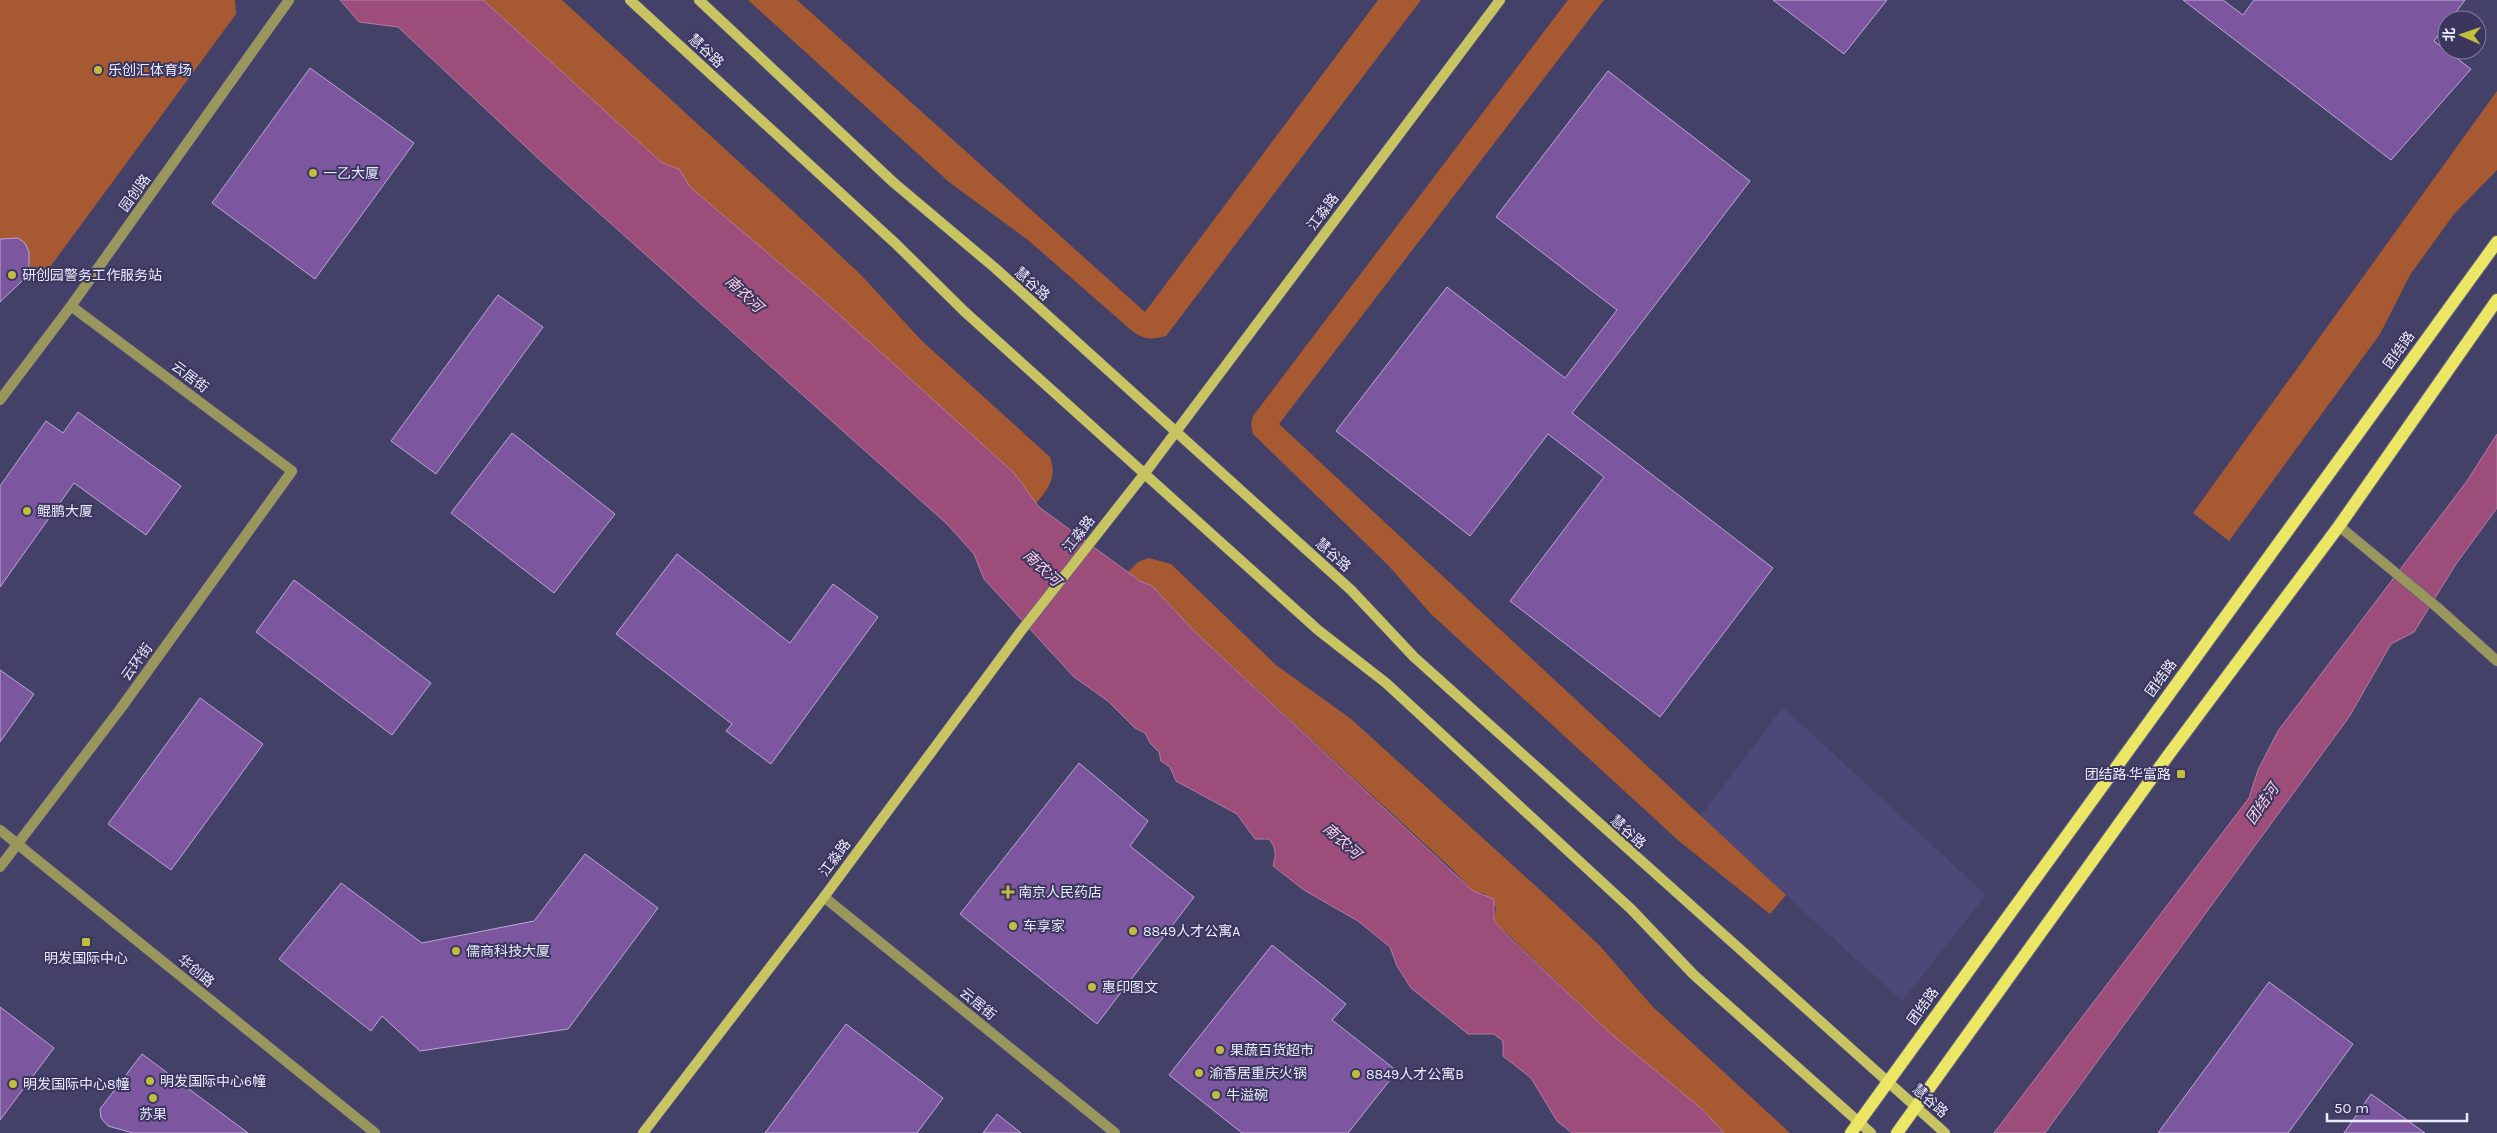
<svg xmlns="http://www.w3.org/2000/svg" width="2497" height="1133" viewBox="0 0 2497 1133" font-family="Karla,'Noto Sans SC',sans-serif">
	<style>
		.built { fill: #4c4877 }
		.green { fill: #a75a31 }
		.water { fill: #9c4d7a; stroke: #b37ca2 }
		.building { fill: #7d56a0; stroke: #bda7d3 }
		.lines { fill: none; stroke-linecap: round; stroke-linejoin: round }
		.street-casing { stroke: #625f84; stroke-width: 11 }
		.secondary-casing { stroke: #625f84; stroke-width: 11 }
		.primary-casing { stroke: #625f84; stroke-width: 14 }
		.street { stroke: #99975c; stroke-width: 10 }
		.secondary { stroke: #c8c461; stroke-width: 10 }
		.primary { stroke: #ebe663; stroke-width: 12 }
		.poi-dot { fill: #c3bd3f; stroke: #3a365d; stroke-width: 2 }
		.labels { text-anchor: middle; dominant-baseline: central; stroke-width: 4; stroke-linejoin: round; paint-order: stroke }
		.street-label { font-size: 14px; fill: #eaeafe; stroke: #3a365d }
		.poi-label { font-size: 14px; fill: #eaeafe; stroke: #3a365d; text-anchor: start }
		.water-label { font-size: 15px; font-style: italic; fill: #fccee5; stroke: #3a365d }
	</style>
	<rect width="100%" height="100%" fill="#444169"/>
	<path class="built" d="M1783,707L1986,895L1902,1001L1700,817Z"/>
	<path class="green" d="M0,0H235L236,14L39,282C26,271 32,257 25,243L0,241Z
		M483,0H562L795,213L861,275L922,341L1050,457C1057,476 1049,489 1036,503L1014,473L823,300L690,187L679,169L662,163Z
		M748,0H797L1145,312L1378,0H1421L1166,336C1151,340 1144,340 1131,330L1028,240L949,182Z
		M1568,0H1604L1279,424L1786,895L1770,914L1679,841L1430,613L1388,565L1253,434L1251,425L1253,416Z
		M2497,91V170L2454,214L2410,275L2380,334L2229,541L2193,513Z
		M1149,558L1171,564L1276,665L1351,719L1550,899L1600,946L1653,1007L1790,1133H1724L1703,1110L1610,1033L1494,921L1496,907L1485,894L1473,891L1452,869L1195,632L1152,586L1140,581L1128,572L1138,562Z"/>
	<path class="water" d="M340,0H483L662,163L679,169L690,187L823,300L1014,473L1039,507L1140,581L1152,586L1195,632L1473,891L1494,899V921L1509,937L1610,1033L1703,1110L1724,1133H1572L1557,1121L1531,1078L1503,1056V1041L1494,1034H1468L1411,988L1397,966L1390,947L1358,921L1304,890L1273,866C1276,855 1277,849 1269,839H1255L1237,814L1176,781L1170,767L1161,761L1159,752L1150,743L1145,733L1135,728L1108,701L1074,677L984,579L974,554L947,524L542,162L398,27L359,22Z
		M2497,434V508L2456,564L2414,632L2391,644L2349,717L2045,1133H1994L2249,798L2258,770L2278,731L2467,481Z"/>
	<path class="building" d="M1773,0H1887L1844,54Z
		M2183,0H2223L2243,15L2254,0H2465L2450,20H2447V24L2434,41L2471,69L2391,160Z
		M310,68L414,143L315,279L212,203Z
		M1608,71L1750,181L1572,413L1773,568L1660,717L1510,601L1604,477L1548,434L1470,536L1336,431L1447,287L1565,378L1617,310L1496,217Z
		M18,238L25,243L29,252V267L21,282L0,302V239Z
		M498,295L543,327L436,474L391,441Z
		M78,412L181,486L146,535L74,483L0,587V486L46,421L63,433Z
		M512,433L615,514L554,593L451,513Z
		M677,554L790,643L833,584L878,617L771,764L726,731L732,724L616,634Z
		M294,580L431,683L392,735L256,632Z
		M0,670L34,694L0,742Z
		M200,698L263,744L171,870L108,824Z
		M1079,763L1148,821L1130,846L1194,897L1097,1024L960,914Z
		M585,854L658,908L568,1029L420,1051L382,1016L371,1031L279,959L341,883L422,943L534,921Z
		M1272,945L1346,1004L1332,1020L1397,1071L1348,1133H1242L1169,1075Z
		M2269,982L2353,1044L2288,1133H2158Z
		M0,1007L54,1048L0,1120Z
		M846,1024L943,1098L917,1133H765Z
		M142,1054L248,1133H133L108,1126L101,1118L100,1109Z
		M2371,1094L2425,1133H2344Z
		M997,1114L1021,1133H983Z"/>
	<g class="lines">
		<g class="street-casing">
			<path id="street" d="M0,400L71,306L289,0
				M2339,526L2438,608L2497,661
				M0,830L375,1133
				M0,867L121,708L292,471L71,306
				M824,897L1115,1133"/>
		</g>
		<g class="secondary-casing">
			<path id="secondary" d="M630,0L896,244L965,312L1318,630L1386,683L1631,909L1694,975L1871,1133
				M699,0L893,182L995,268L1351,590L1414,657L1945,1133
				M643,1133L824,897L1021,631L1145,473L1500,0"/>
		</g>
		<g class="primary-casing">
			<path id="primary" d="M1851,1133L2497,242
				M1897,1133L2167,757L2339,526L2497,300"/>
		</g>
		<use href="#street" class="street"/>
		<use href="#secondary" class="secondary"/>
		<use href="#primary" class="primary"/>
	</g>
	<g class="poi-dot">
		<circle cx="98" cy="70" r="5"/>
		<circle cx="313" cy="173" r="5"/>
		<circle cx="12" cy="275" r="5"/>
		<circle cx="27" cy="511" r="5"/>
		<rect x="2176" y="769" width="10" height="10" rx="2.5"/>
		<path d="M1005.5 884.5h5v5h5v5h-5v5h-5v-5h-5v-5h5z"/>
		<circle cx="1013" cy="926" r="5"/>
		<circle cx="1133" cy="931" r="5"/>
		<rect x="81" y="937" width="10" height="10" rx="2.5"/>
		<circle cx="456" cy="951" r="5"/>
		<circle cx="1092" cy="987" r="5"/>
		<circle cx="1220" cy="1050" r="5"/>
		<circle cx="1199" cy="1073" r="5"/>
		<circle cx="1356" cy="1074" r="5"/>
		<circle cx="150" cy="1081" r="5"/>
		<circle cx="13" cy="1084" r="5"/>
		<circle cx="1216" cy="1095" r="5"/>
		<circle cx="153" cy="1098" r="5"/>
	</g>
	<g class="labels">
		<g class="street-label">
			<text transform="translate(706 51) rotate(43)">慧谷路</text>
			<text transform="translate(135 193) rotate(-54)">园创路</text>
			<text transform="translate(1323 212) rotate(-53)">江淼路</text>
			<text transform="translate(1032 284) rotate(42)">慧谷路</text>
			<text transform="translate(2399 350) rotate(-54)">团结路</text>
			<text transform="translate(190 377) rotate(37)">云居街</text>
			<text transform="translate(1079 534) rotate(-52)">江淼路</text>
			<text transform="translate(1333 555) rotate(42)">慧谷路</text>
			<text transform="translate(137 662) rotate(-54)">云环街</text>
			<text transform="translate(2161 678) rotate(-54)">团结路</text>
			<text transform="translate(1628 832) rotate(42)">慧谷路</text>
			<text transform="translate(835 858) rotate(-53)">江淼路</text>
			<text transform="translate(196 971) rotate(39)">华创路</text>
			<text transform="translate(978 1004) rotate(39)">云居街</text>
			<text transform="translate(1923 1006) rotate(-54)">团结路</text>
			<text transform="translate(1930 1101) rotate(42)">慧谷路</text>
		</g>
		<g class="poi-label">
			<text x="108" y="70">乐创汇体育场</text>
			<text x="323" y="173">一乙大厦</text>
			<text x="22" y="275">研创园警务工作服务站</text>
			<text x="37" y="511">鲲鹏大厦</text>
			<text x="2171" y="774" text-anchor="end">团结路·华富路</text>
			<text x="1018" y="892">南京人民药店</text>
			<text x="1023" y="926">车享家</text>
			<text x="1143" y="931">8849人才公寓A</text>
			<text x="466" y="951">儒商科技大厦</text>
			<text x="86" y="958" text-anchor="middle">明发国际中心</text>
			<text x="1102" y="987">惠印图文</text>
			<text x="1230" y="1050">果蔬百货超市</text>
			<text x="1209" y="1073">渝香居重庆火锅</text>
			<text x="1366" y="1074">8849人才公寓B</text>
			<text x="160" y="1081">明发国际中心6幢</text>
			<text x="23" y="1084">明发国际中心8幢</text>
			<text x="1226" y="1095">牛溢碗</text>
			<text x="153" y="1114" text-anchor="middle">苏果</text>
		</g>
		<g class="water-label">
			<text transform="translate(744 294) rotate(43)">南农河</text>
			<text transform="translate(1042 568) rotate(43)">南农河</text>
			<text transform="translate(2262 804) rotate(-55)">团结河</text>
			<text transform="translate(1342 841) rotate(42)">南农河</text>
		</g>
	</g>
	<g transform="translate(2462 35) rotate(272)"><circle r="24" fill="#3a365d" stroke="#807e9d"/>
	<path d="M0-4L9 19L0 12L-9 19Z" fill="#c3bd3f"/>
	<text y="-8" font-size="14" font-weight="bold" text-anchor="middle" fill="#eaeafe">北</text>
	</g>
	<path d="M2327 1113v8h140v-8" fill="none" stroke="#eaeafe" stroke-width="2.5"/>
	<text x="2334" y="1113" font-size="15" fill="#eaeafe" stroke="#3a365d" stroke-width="4" paint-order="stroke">50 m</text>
</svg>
